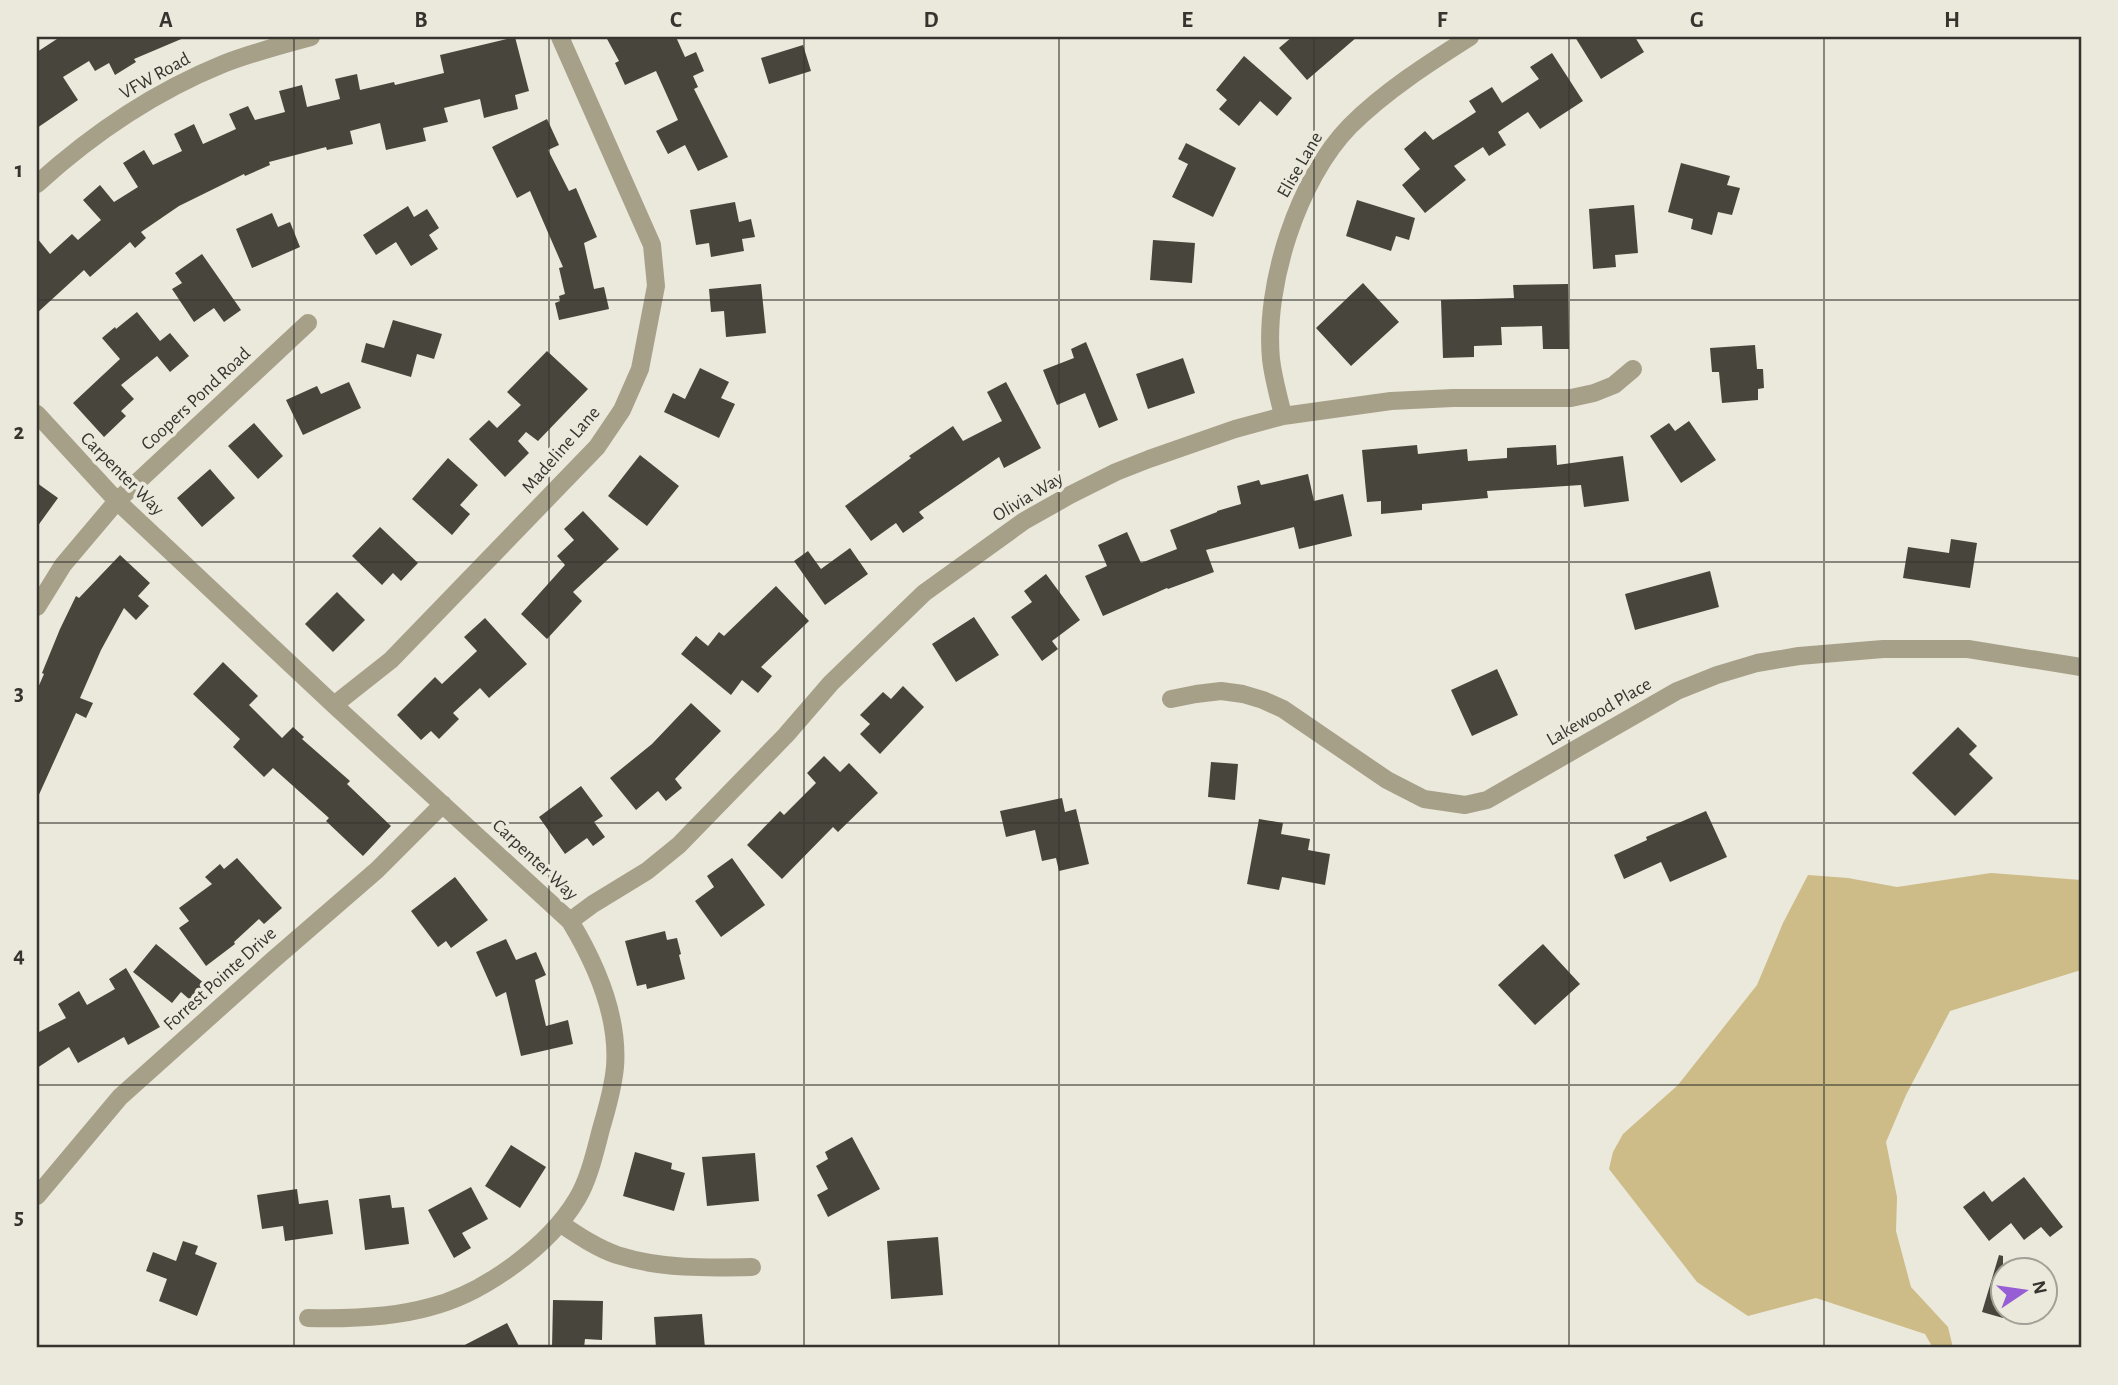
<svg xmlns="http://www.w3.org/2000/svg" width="2118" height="1385" viewBox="0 0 2118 1385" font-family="'Alegreya Sans',sans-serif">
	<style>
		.water { fill: #cdbc87 }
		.building { fill: #48463c }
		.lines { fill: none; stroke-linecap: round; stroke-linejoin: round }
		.street { stroke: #a7a089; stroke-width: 18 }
		.grid { fill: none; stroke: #35342f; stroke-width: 2; stroke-opacity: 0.55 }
		.labels { text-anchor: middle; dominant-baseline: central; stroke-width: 7; stroke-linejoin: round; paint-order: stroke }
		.street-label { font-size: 19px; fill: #35342f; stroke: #ebe8dc }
		.neatline { fill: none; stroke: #35342f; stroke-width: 2.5 }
		.grid-label { font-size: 23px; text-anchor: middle; font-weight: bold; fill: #35342f }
	</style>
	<rect width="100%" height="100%" fill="#ebe8dc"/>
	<path class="water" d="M1991,873L2081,880V970L1950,1011L1906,1095L1886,1142L1897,1197L1896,1231L1911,1287L1948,1327L1953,1348H1933L1925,1334L1816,1298L1748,1316L1697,1282L1609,1169L1613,1152L1623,1134L1678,1085L1757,985L1783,923L1808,875L1848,878L1897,887Z"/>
	<path class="building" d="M60,37H186L134,59L136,62L115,75L109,63L95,71L89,61L63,77L78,100L37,128V52Z
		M515,37L529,91L515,95L518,109L484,118L480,99L444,108L448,122L423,128L426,141L386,150L380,123L350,131L353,144L327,150L326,147L269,162L270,165L245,176L244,174L179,206L141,232L146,238L135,248L130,242L90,277L84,270L37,313V238L50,254L72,234L78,240L101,220L83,200L100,185L114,202L138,187L123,163L144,150L153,165L182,151L174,134L194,124L203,144L236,129L229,114L248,106L255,120L285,112L279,91L302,85L307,107L340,99L335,79L357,74L360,90L394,82L395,85L444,73L440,55Z
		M606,37H676L685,57L696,52L704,71L693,76L698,87L694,89L728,157L698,171L685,145L668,154L656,131L678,120L656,71L625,85L615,63L619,61Z
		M1292,37H1357L1307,80L1279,48Z
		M1575,37H1635L1644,52L1601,79Z
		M803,45L811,71L769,84L761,58Z
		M1552,53L1583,101L1540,129L1528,112L1498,132L1506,145L1489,156L1483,147L1454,166L1466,180L1425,213L1402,185L1420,169L1404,149L1425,131L1433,140L1476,112L1469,101L1492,87L1502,103L1539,79L1530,67Z
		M1244,56L1292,98L1277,116L1260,101L1239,126L1219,109L1227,100L1216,90Z
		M547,119L559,145L548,150L569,191L576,188L597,237L584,243L594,289L604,287L609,309L559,320L555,303L560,301L559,296L565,294L559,268L563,267L530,191L517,198L492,147Z
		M1186,143L1236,168L1213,217L1172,197L1188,164L1178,159Z
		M1681,163L1730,176L1727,185L1740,188L1732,215L1718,212L1712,235L1691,229L1693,219L1668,212Z
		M1357,200L1415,218L1409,240L1396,236L1391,251L1346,236Z
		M735,202L739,222L751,219L755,237L742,239L744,251L711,257L709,243L696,245L690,210Z
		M1634,205L1638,253L1615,255L1616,267L1593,269L1589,209Z
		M408,206L414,217L427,209L439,228L429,235L438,249L411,266L396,242L376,255L363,235Z
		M272,213L278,227L290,222L300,247L252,268L236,229Z
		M1153,240L1195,243L1192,283L1150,280Z
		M202,254L241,310L224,322L214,308L194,322L172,289L182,283L175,273Z
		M1363,283L1399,322L1351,366L1316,328Z
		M761,284L766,333L726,337L724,311L711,312L709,289Z
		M1568,284L1569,349H1543L1542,326L1501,327L1502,345L1474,346V357L1443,358L1441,300L1514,298L1513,285Z
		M137,312L160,341L170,333L189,356L170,372L157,356L121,385L134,399L121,411L126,416L104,437L73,403L120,359L102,338L115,327L116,329Z
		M393,320L442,334L434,359L417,354L411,377L361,362L366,343L384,348Z
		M1086,342L1118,420L1099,428L1085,393L1057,405L1043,370L1074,358L1071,349Z
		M1755,345L1757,369H1763L1764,388L1758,389V400L1722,403L1719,372H1712L1710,348Z
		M547,351L588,389L538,441L526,432L518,441L529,453L505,477L469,439L489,420L497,428L521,405L507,392Z
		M1183,358L1195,393L1148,409L1136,374Z
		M700,368L729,382L721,398L735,404L719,438L664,412L673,393L685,399Z
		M349,382L361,408L303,435L286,400L317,386L321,394Z
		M1006,382L1041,448L1004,468L999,457L919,512L924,518L903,533L896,523L871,541L845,506L911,458L909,456L953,426L963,441L1002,421L987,392Z
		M1689,421L1716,460L1681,483L1650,436L1669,423L1675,431Z
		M254,423L283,456L258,479L228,446Z
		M1417,445L1418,454L1467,449L1468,461L1507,458V448L1556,445L1557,465L1623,456L1629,501L1584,507L1581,485L1487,491L1488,498L1422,504V510L1381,514V501L1367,502L1362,450Z
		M640,455L679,486L647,526L608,496Z
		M448,458L478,485L460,505L470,514L452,535L412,499Z
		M210,469L235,498L202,527L177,498Z
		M1308,474L1314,501L1343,494L1352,536L1299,549L1294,527L1206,550L1214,572L1168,589L1167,588L1103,616L1085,576L1107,566L1098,545L1127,532L1141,563L1177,549L1170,530L1217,512V511L1241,504L1237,486L1259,480L1261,485Z
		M37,483L58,498L37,527Z
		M583,511L619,549L573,592L582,601L547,639L521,614L565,565L557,556L574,540L564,529Z
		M380,527L418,563L401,581L393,573L382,585L352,556Z
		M1951,539L1977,543L1970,588L1903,578L1908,547L1949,553Z
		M850,548L868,574L825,605L794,561L808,551L821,569Z
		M120,555L150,583L138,596L149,606L136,620L124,608L101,650L80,698L93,703L86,718L76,713L37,799V690L44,674L42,673L60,629L76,596L79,598Z
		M1710,571L1719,607L1635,630L1625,594Z
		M1046,574L1080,620L1052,641L1058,649L1042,661L1011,617L1032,602L1024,591Z
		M776,586L809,621L761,667L772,676L758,693L742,680L731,695L681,654L696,636L708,646L719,632L724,636Z
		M337,592L365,620L333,652L305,624Z
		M974,617L999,655L956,682L932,644Z
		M485,618L527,664L489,698L480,688L453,713L459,719L439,739L431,731L421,740L397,715L435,677L442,684L477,651L464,637Z
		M223,662L258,696L249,705L282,738L293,727L304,737L302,739L350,781L347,784L391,826L363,856L326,821L329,818L273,768L264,777L233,747L240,739L193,694Z
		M1497,669L1518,715L1472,736L1451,690Z
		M903,686L924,707L880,754L860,734L870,724L860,715L883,692L891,699Z
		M691,703L721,731L675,779L682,788L666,801L658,791L636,810L610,778L652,744Z
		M1958,727L1977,746L1969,754L1993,778L1955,816L1912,773Z
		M824,756L840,772L849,763L878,793L838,832L833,827L782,879L747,845L780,811L784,815L816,783L807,773Z
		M1211,762L1238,764L1235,800L1208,797Z
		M581,786L603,816L594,822L605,837L593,846L587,838L565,854L539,817Z
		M1062,798L1065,812L1076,809L1089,864L1059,871L1056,858L1042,861L1035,830L1006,837L1000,811Z
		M1706,811L1727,857L1670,882L1661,862L1624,879L1614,855L1647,840L1646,837Z
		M1259,819L1283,823L1281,834L1310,839L1308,850L1330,854L1325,885L1282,877L1279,890L1247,884Z
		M237,858L282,908L264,924L259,919L234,942L235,944L206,966L179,928L189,921L179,908L212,884L205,877L220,864L224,869Z
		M732,858L765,905L721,937L695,901L714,887L707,876Z
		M455,877L488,920L451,948L446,941L438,947L411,911Z
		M665,931L667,940L677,938L681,954L679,955L685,979L647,989L646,984L637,986L625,941Z
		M506,939L516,960L536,952L546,975L535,980L546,1026L568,1020L573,1044L521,1056L506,992L496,997L476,952Z
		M156,944L210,988L196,1005L181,992L172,1003L133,972Z
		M1543,944L1580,984L1535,1025L1498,985Z
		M126,968L160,1027L128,1045L124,1037L78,1063L69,1047L37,1068V1033L66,1018L58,1004L79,991L87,1005L115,989L109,979Z
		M852,1137L880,1189L828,1217L817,1195L828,1189L816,1166L828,1159L825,1152Z
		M511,1145L546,1167L520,1208L485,1186Z
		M635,1152L672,1163L671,1169L685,1173L674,1211L623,1196Z
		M755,1153L759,1201L707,1206L702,1157Z
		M2024,1177L2063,1227L2050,1237L2041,1227L2024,1240L2011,1223L1989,1241L1963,1207L1984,1191L1992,1202Z
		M471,1187L488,1219L462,1233L471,1248L454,1258L428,1210Z
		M297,1189L299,1204L328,1200L333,1234L285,1241L283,1226L262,1229L257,1195Z
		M390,1195L392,1208L404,1207L409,1244L365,1250L359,1199Z
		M938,1237L943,1295L891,1299L887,1241Z
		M183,1241L198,1246L195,1254L217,1263L197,1316L159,1301L167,1279L146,1271L153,1252L176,1261Z
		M1999,1255L2003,1256V1318L1982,1312Z
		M553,1300L603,1301L602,1340L585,1339L584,1348H552Z
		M702,1314L705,1348H656L654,1317Z
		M507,1323L520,1348H459Z"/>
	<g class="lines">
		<path class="street" d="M37,184C91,135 154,92 223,64C251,53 281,45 311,37
			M37,414L117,501L334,705L570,921C596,964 619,1015 615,1067C613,1088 607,1109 601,1129C595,1152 589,1179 577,1199C549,1246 483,1294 430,1307C391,1318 348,1319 308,1318
			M1283,416C1279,397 1273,378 1271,359C1264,285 1298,179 1350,126C1385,91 1429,63 1470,37
			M37,607L63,565L117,501L308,323
			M1171,699L1196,694L1221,691L1243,694L1263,700L1283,709L1387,780L1424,799L1465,805L1487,800L1677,691L1717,675L1757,663L1799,656L1883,649H1968L2081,667
			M334,705L391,660L597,447L622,410L640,369L656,286L652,245L560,37
			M570,921L593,904L647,871L679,845L786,735L831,683L924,593L1024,521L1070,495L1116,472L1149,459L1235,429L1283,416L1391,401L1453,398H1571L1594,393L1614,385L1633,369
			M37,1196L120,1097L273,960L377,870L443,804
			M561,1224C579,1236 597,1248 617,1255C661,1269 707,1268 752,1267"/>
	</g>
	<path class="grid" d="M294,37V1348M549,37V1348M804,37V1348M1059,37V1348M1314,37V1348M1569,37V1348M1824,37V1348M37,300H2081M37,562H2081M37,823H2081M37,1085H2081"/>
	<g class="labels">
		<g class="street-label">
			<text transform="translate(155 76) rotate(-29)">VFW Road</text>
			<text transform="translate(1300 165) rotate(-60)">Elise Lane</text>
			<text transform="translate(196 399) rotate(-43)">Coopers Pond Road</text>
			<text transform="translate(561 450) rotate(-49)">Madeline Lane</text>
			<text transform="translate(122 474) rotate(45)">Carpenter Way</text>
			<text transform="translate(1028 497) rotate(-31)">Olivia Way</text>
			<text transform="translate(1599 712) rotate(-30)">Lakewood Place</text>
			<text transform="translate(535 860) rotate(43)">Carpenter Way</text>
			<text transform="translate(220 979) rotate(-42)">Forrest Pointe Drive</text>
		</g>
	</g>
	<rect width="2118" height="1385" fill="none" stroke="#ebe8dc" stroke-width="77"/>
	<g transform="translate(2024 1291) rotate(77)"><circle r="33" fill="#ebe8dc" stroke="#a2a097" stroke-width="2"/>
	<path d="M0-5L12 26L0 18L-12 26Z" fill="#965dd5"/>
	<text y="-10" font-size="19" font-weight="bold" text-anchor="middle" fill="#35342f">N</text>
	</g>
	<rect x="38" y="38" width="2042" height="1308" class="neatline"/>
	<g class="grid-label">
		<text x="166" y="27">A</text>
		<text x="421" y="27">B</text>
		<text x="676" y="27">C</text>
		<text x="931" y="27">D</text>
		<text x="1187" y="27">E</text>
		<text x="1442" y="27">F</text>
		<text x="1697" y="27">G</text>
		<text x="1952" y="27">H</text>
		<text x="19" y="177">1</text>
		<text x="19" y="439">2</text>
		<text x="19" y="700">3</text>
		<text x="19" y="962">4</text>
		<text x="19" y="1224">5</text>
	</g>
</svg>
